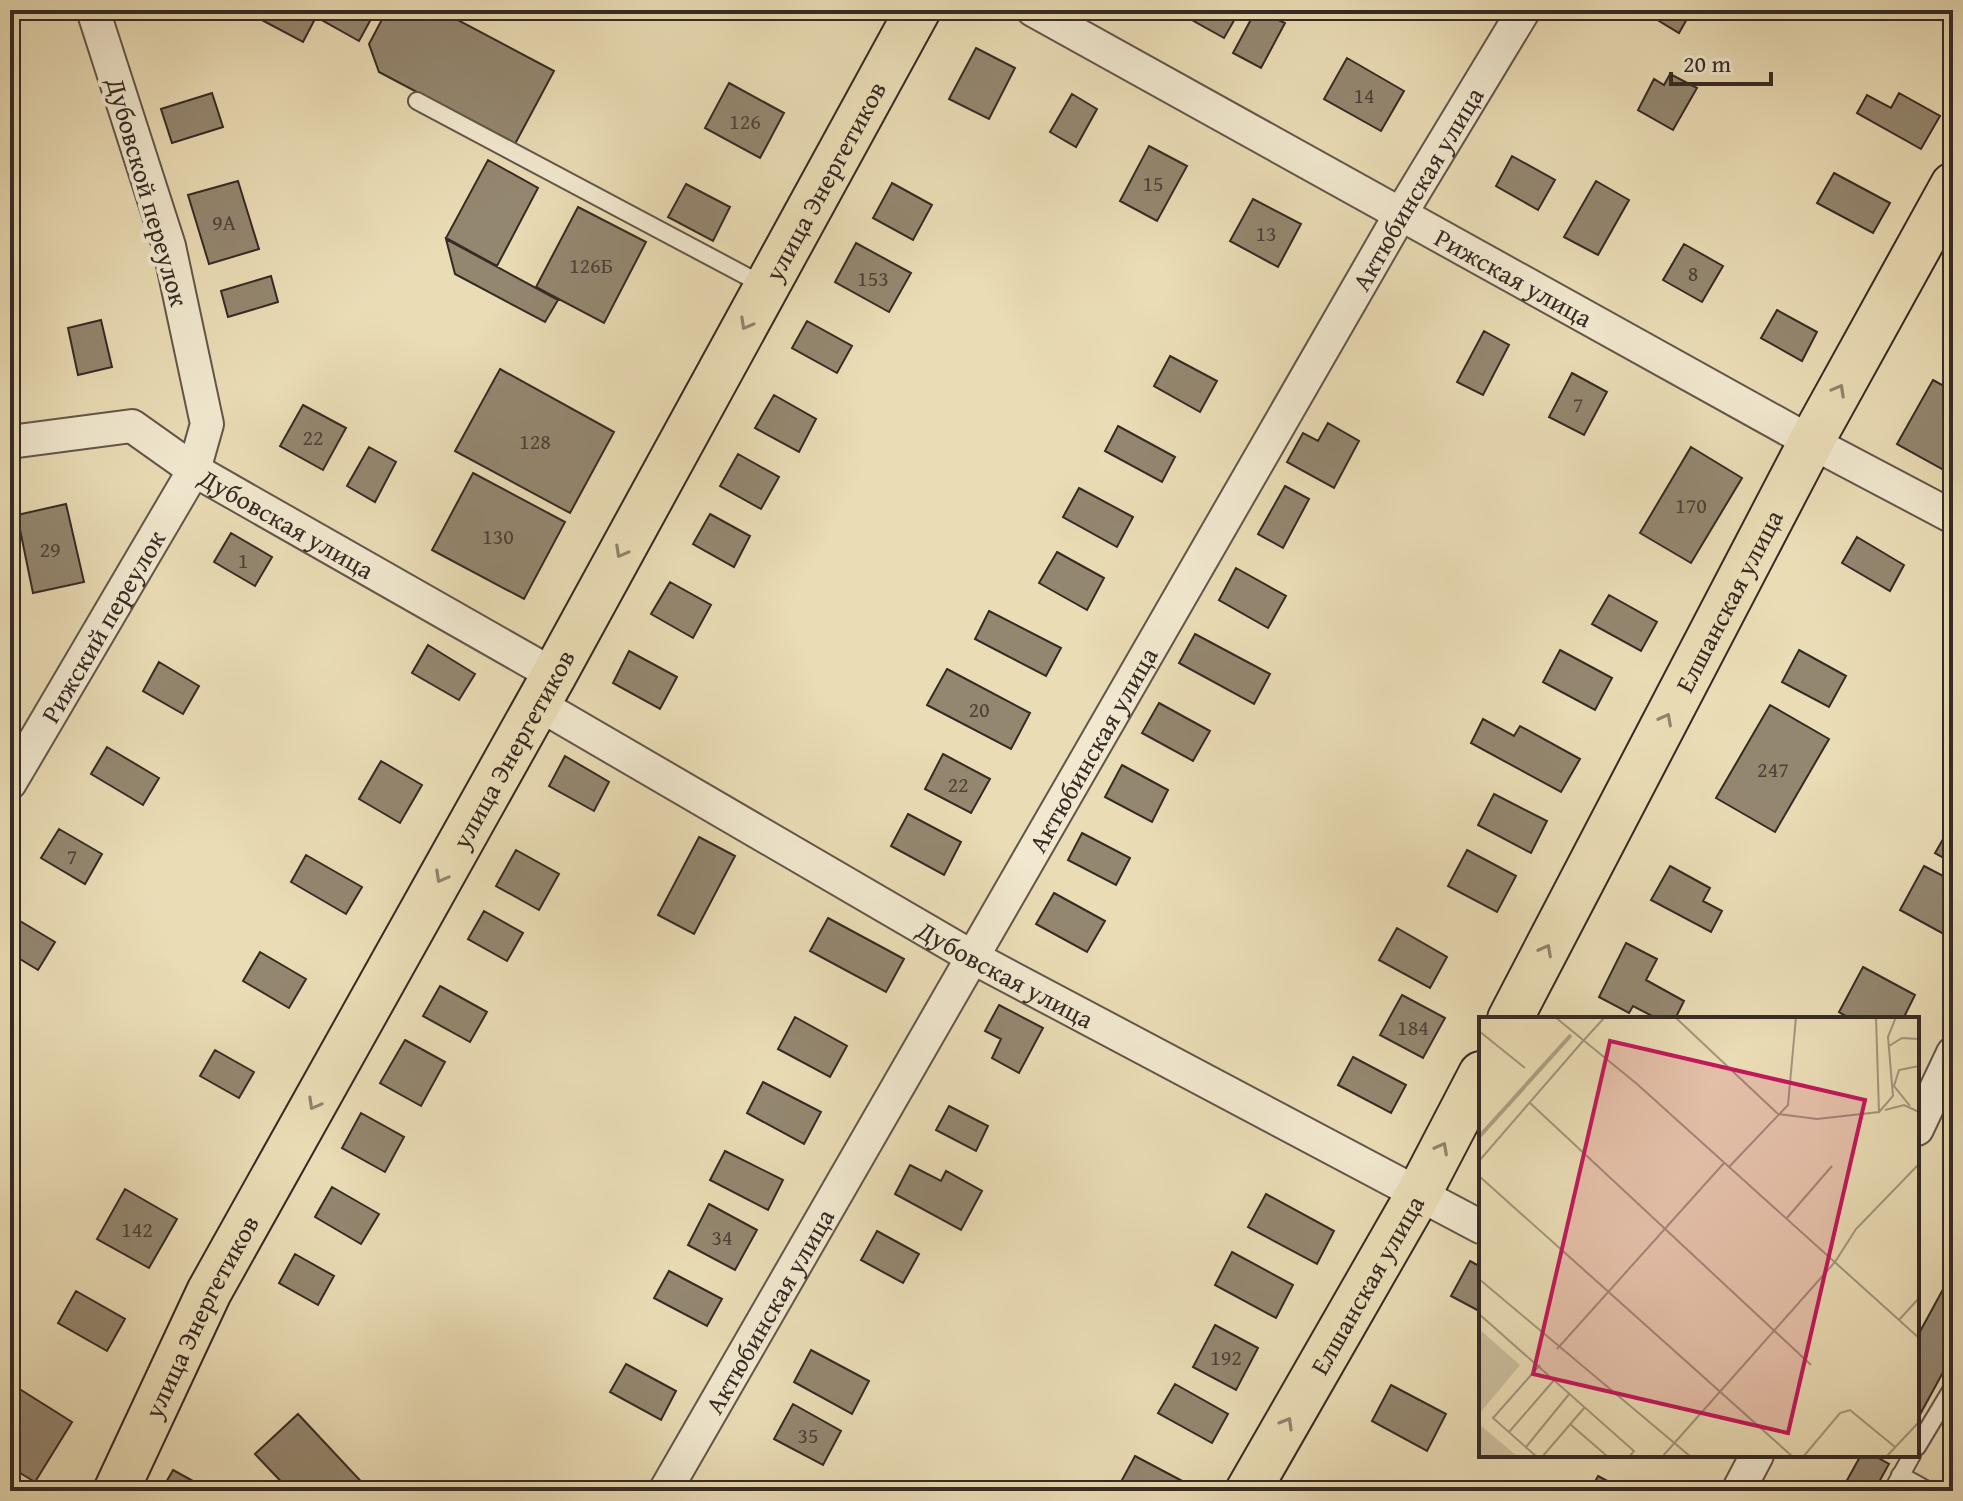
<svg xmlns="http://www.w3.org/2000/svg" width="1963" height="1501" viewBox="0 0 1963 1501" font-family="'Gentium Book Plus',serif">
	<style>
		.building { fill: #948770; stroke: #362a25; stroke-width: 2 }
		.lines { fill: none; stroke-linecap: round; stroke-linejoin: round }
		.service-casing { stroke: #635649; stroke-width: 20 }
		.minor-casing { stroke: #635649; stroke-width: 36 }
		.primary-casing { stroke: #362a25; stroke-width: 48 }
		.service { stroke: #f1e8cf; stroke-width: 16 }
		.minor { stroke: #f1e8cf; stroke-width: 32 }
		.primary { stroke: #eadcb5; stroke-width: 44 }
		.oneway { stroke: #90836d }
		.labels { text-anchor: middle; dominant-baseline: central; stroke-width: 8; stroke-linejoin: round; paint-order: stroke }
		.number-label { font-size: 22px; fill: #4e4138 }
		.street-label { font-size: 26px; fill: #362a25; stroke: #f1e8cf }
		.inset-river { fill: none; stroke: #ad9f84; stroke-width: 4 }
		.inset-road { fill: none; stroke: #a2957b; stroke-width: 2 }
		.view { fill: #c2185b; fill-opacity: 0.15; stroke: #c2185b; stroke-width: 4 }
		.inset-edge { fill: none; stroke: #362a25; stroke-width: 4 }
	</style>
	<rect width="100%" height="100%" fill="#eadcb5"/>
	<filter id="stains"><feTurbulence type="fractalNoise" baseFrequency=".0025" numOctaves="4"/><feColorMatrix values="0 0 0 0 .2 0 0 0 0 .09 0 0 0 0 .02 0 0 0 .5 -.17"/></filter>
	<radialGradient id="worn" r=".72"><stop offset=".6" stop-color="#630" stop-opacity="0"/><stop offset="1" stop-color="#630" stop-opacity=".3"/></radialGradient>
	<path class="building" d="M262,10H376L359,41L316,17L303,42L258,18Z
		M387,10H439L554,71L515,144L379,72L369,44Z
		M1197,10H1240L1224,38L1192,20Z
		M1256,10L1285,23L1261,68L1233,53Z
		M1641,10H1692L1679,33Z
		M976,48L1015,68L989,119L949,99Z
		M1347,58L1404,91L1381,131L1324,99Z
		M1670,74L1697,88L1673,130L1638,110L1654,79L1664,85Z
		M729,83L784,113L760,158L705,128Z
		M212,93L223,127L172,143L161,109Z
		M1899,93L1940,116L1921,149L1857,113L1867,95L1891,108Z
		M1072,94L1097,109L1076,147L1050,132Z
		M1149,146L1187,166L1157,221L1120,201Z
		M1512,156L1555,180L1538,210L1496,186Z
		M488,160L538,188L497,266L446,238Z
		M1834,173L1890,203L1873,233L1817,203Z
		M238,181L259,249L209,264L188,195Z
		M1596,181L1629,200L1598,255L1564,237Z
		M892,183L932,205L913,240L873,218Z
		M686,184L730,207L713,241L668,217Z
		M1253,199L1301,224L1278,267L1230,241Z
		M578,207L646,242L604,323L536,287Z
		M446,239L558,300L545,322L455,274Z
		M856,243L911,273L889,312L835,282Z
		M1684,244L1723,266L1702,302L1663,280Z
		M271,276L278,302L228,317L221,291Z
		M1777,310L1817,332L1802,361L1761,338Z
		M101,320L112,367L78,375L68,328Z
		M807,321L852,346L837,373L792,348Z
		M1484,331L1509,345L1483,395L1457,382Z
		M1170,356L1217,381L1200,412L1154,386Z
		M500,369L614,432L570,513L455,451Z
		M1572,373L1607,392L1584,435L1549,417Z
		M1933,380L1953,391V475L1897,444Z
		M774,395L816,419L799,452L755,428Z
		M303,405L346,428L323,470L280,446Z
		M1328,423L1359,441L1334,488L1287,462L1303,433L1318,441Z
		M1118,426L1175,457L1162,482L1105,451Z
		M369,447L396,462L375,502L347,486Z
		M1691,447L1742,478L1691,563L1640,533Z
		M738,454L779,477L761,509L720,486Z
		M473,473L565,522L524,599L432,550Z
		M1285,486L1309,499L1283,548L1258,534Z
		M1079,488L1133,517L1117,547L1063,517Z
		M66,504L84,582L33,593L17,515Z
		M710,514L750,536L734,567L693,544Z
		M231,533L272,557L255,586L214,562Z
		M1857,537L1904,565L1890,591L1842,563Z
		M1057,552L1104,578L1087,610L1039,583Z
		M1236,568L1286,596L1268,628L1219,600Z
		M670,582L711,605L693,638L651,614Z
		M1609,595L1657,622L1641,651L1592,624Z
		M989,611L1061,648L1046,676L975,639Z
		M1195,634L1270,674L1254,704L1179,663Z
		M428,645L475,674L459,700L412,673Z
		M1560,650L1612,678L1595,710L1543,682Z
		M1799,650L1846,676L1829,707L1782,682Z
		M629,651L677,677L660,709L613,683Z
		M159,662L199,686L183,714L143,691Z
		M947,669L1030,713L1011,749L927,705Z
		M1159,703L1210,731L1193,761L1142,733Z
		M1770,705L1829,739L1775,832L1716,798Z
		M1483,719L1514,736L1520,726L1580,759L1561,792L1471,743Z
		M107,747L159,778L143,805L91,774Z
		M943,754L990,779L971,813L925,789Z
		M565,756L609,782L594,811L549,786Z
		M381,761L422,785L400,823L359,799Z
		M1122,765L1168,790L1152,822L1105,797Z
		M1494,794L1547,821L1531,853L1478,825Z
		M908,814L961,842L944,875L891,846Z
		M1953,822V863L1935,853Z
		M59,829L102,854L85,884L41,858Z
		M1082,833L1130,858L1116,885L1068,860Z
		M699,837L735,856L694,934L658,915Z
		M516,850L559,874L539,910L496,886Z
		M1467,850L1516,876L1497,912L1448,886Z
		M306,855L362,887L346,914L291,882Z
		M1670,866L1710,888L1703,901L1722,911L1711,932L1651,900Z
		M1924,866L1953,881V939L1900,910Z
		M1054,893L1105,921L1087,952L1036,924Z
		M484,911L523,933L507,961L468,939Z
		M10,915L55,942L38,970L10,953Z
		M828,918L904,959L886,992L810,951Z
		M1397,928L1447,957L1430,988L1379,960Z
		M1626,943L1657,959L1646,980L1684,1001L1675,1019H1658L1633,1006L1629,1013L1599,997Z
		M260,952L306,979L289,1008L243,981Z
		M1863,967L1915,995L1903,1019H1851L1839,1012Z
		M440,986L487,1012L470,1042L423,1016Z
		M1402,995L1445,1018L1423,1058L1380,1035Z
		M999,1005L1043,1028L1019,1073L992,1058L1001,1039L985,1031Z
		M795,1017L847,1046L830,1077L778,1049Z
		M405,1040L445,1062L421,1106L380,1083Z
		M215,1050L254,1072L239,1098L200,1076Z
		M1353,1057L1406,1085L1391,1113L1338,1085Z
		M763,1082L821,1112L804,1144L747,1113Z
		M949,1106L988,1126L976,1151L936,1130Z
		M361,1113L404,1137L385,1172L342,1148Z
		M725,1151L783,1180L768,1210L710,1180Z
		M910,1165L941,1181L946,1171L982,1191L961,1230L895,1194Z
		M332,1187L379,1214L361,1244L315,1217Z
		M125,1189L177,1219L149,1268L97,1239Z
		M1266,1194L1334,1231L1317,1264L1248,1227Z
		M709,1204L757,1230L735,1270L688,1245Z
		M877,1231L919,1254L903,1283L861,1260Z
		M1232,1252L1293,1285L1276,1318L1215,1285Z
		M295,1254L334,1276L318,1305L279,1283Z
		M1470,1261L1481,1267V1312L1451,1296Z
		M669,1271L722,1299L707,1326L654,1298Z
		M1953,1271V1354L1917,1420V1337Z
		M76,1291L125,1319L107,1351L58,1323Z
		M1215,1325L1258,1348L1236,1390L1193,1367Z
		M811,1350L869,1381L852,1414L794,1382Z
		M626,1364L676,1391L661,1420L610,1392Z
		M10,1383L72,1422L35,1482L10,1467Z
		M1175,1384L1228,1414L1212,1443L1158,1413Z
		M1391,1385L1446,1414L1427,1451L1372,1421Z
		M793,1404L841,1431L823,1465L774,1439Z
		M298,1414L370,1491H290L255,1454Z
		M1861,1455H1873L1889,1464L1874,1491H1841Z
		M1135,1456L1188,1484L1185,1491H1116Z
		M173,1470L211,1491H161Z
		M1598,1476L1626,1491H1590Z"/>
	<g class="lines">
		<g class="service-casing">
			<path id="service" d="M417,101L765,286
				M1917,1447L1953,1387
				M1900,1475L1929,1491
				M1892,1491L1912,1455"/>
		</g>
		<g class="minor-casing">
			<g id="minor">
				<path id="s1" d="M1033,10L1811,442L1953,517"/>
				<path id="s2" d="M10,442L132,426L194,470L554,675"/>
				<path id="s3" d="M538,704L974,958L1481,1227"/>
				<path id="s4" d="M10,783L194,470L207,424L169,246L93,10"/>
				<path d="M1917,1129L1953,1053"/>
				<path id="s5" d="M665,1491L1400,215L1524,10"/>
				<path d="M1738,1491L1757,1455"/>
			</g>
		</g>
		<g class="primary-casing">
			<g id="primary">
				<path id="s6" d="M1510,1019L1811,442L1953,185"/>
				<path id="s7" d="M116,1491L209,1292L554,675L918,10"/>
				<path id="s8" d="M1248,1491L1419,1193L1481,1074"/>
			</g>
		</g>
		<use href="#service" class="service"/>
		<use href="#minor" class="minor"/>
		<use href="#primary" class="primary"/>
	</g>
	<defs><path id="oneway-chevron" d="M-2-3.5L2.5 0L-2 3.5" fill="none" stroke-width="1.6" stroke-linecap="round" stroke-linejoin="round" transform="scale(2)"/></defs>
	<g class="oneway">
		<use href="#oneway-chevron" transform="translate(746 324) rotate(119)"/>
		<use href="#oneway-chevron" transform="translate(1839 390) rotate(-61)"/>
		<use href="#oneway-chevron" transform="translate(621 552) rotate(119)"/>
		<use href="#oneway-chevron" transform="translate(1666 719) rotate(-62)"/>
		<use href="#oneway-chevron" transform="translate(441 877) rotate(119)"/>
		<use href="#oneway-chevron" transform="translate(1546 950) rotate(-62)"/>
		<use href="#oneway-chevron" transform="translate(314 1104) rotate(119)"/>
		<use href="#oneway-chevron" transform="translate(1442 1148) rotate(-62)"/>
		<use href="#oneway-chevron" transform="translate(1287 1423) rotate(-60)"/>
	</g>
	<g class="labels">
		<g class="number-label">
			<text x="1364" y="95">14</text>
			<text x="745" y="121">126</text>
			<text x="1153" y="183">15</text>
			<text x="224" y="222">9А</text>
			<text x="1266" y="233">13</text>
			<text x="591" y="265">126Б</text>
			<text x="1693" y="273">8</text>
			<text x="873" y="278">153</text>
			<text x="1578" y="404">7</text>
			<text x="313" y="437">22</text>
			<text x="535" y="441">128</text>
			<text x="1691" y="505">170</text>
			<text x="498" y="536">130</text>
			<text x="50" y="549">29</text>
			<text x="243" y="560">1</text>
			<text x="979" y="709">20</text>
			<text x="1773" y="769">247</text>
			<text x="958" y="784">22</text>
			<text x="72" y="856">7</text>
			<text x="1413" y="1027">184</text>
			<text x="137" y="1229">142</text>
			<text x="722" y="1237">34</text>
			<text x="1226" y="1357">192</text>
			<text x="808" y="1435">35</text>
		</g>
		<g class="street-label">
			<text stroke="none"><textPath href="#s7" startOffset="1490">улица Энергетиков</textPath></text>
			<text stroke="none"><textPath href="#s5" startOffset="1504">Актюбинская улица</textPath></text>
			<text transform="translate(148 192) rotate(74)">Дубовской переулок</text>
			<text stroke="none"><textPath href="#s1" startOffset="550">Рижская улица</textPath></text>
			<text stroke="none"><textPath href="#s2" startOffset="306">Дубовская улица</textPath></text>
			<text stroke="none"><textPath href="#s6" startOffset="472">Елшанская улица</textPath></text>
			<text stroke="none"><textPath href="#s4" startOffset="182">Рижский переулок</textPath></text>
			<text stroke="none"><textPath href="#s7" startOffset="842">улица Энергетиков</textPath></text>
			<text stroke="none"><textPath href="#s5" startOffset="856">Актюбинская улица</textPath></text>
			<text stroke="none"><textPath href="#s3" startOffset="540">Дубовская улица</textPath></text>
			<text stroke="none"><textPath href="#s8" startOffset="238">Елшанская улица</textPath></text>
			<text stroke="none"><textPath href="#s5" startOffset="208">Актюбинская улица</textPath></text>
			<text stroke="none"><textPath href="#s7" startOffset="194">улица Энергетиков</textPath></text>
		</g>
	</g>
	<g transform="translate(1479 1017)">
		<rect width="440" height="440" fill="#eadcb5"/>
		<path d="M0,312L41,348L0,397ZM0,407L39,440H0Z" fill="#cbbe9d"/>
		<path class="inset-river" d="M0,120L92,18"/>
		<path class="inset-road" d="M76,0L158,67L440,321M196,0L299,97L338,102L400,95L397,0M0,14L46,51M104,24L126,0M410,29L423,21L440,22M51,86L332,348M431,89L415,69L420,53L440,49M406,93L425,88L440,95M400,95L414,79L409,20L417,0M0,144L104,24M250,150L309,88L317,0M0,159L314,440M307,202L353,149M0,262L212,440M0,297L155,434L150,440M420,303L440,281M78,332L245,146M91,407L129,440M30,415L76,362M47,430L91,376M58,440L14,401L61,348M63,440L106,390M183,440L356,245L377,212L440,147M324,440L361,396L371,393L416,430M407,440L440,405"/>
		<path class="view" d="M131,24L386,83L309,416L54,357Z"/>
		<rect width="440" height="440" class="inset-edge"/>
	</g>
	<rect width="1963" height="1501" fill="none" stroke="#eadcb5" stroke-width="40"/>
	<rect x="12" y="12" width="1939" height="1477" fill="none" stroke="#362a25" stroke-width="4"/>
	<rect x="20" y="20" width="1923" height="1461" fill="none" stroke="#362a25" stroke-width="2"/>
	<path d="M1671 72v12h100v-12" fill="none" stroke="#362a25" stroke-width="4"/>
	<text x="1683" y="72" font-size="24" fill="#362a25" stroke="#f1e8cf" stroke-width="6" paint-order="stroke">20 m</text>
	<rect width="100%" height="100%" filter="url(#stains)"/>
	<rect width="100%" height="100%" fill="url(#worn)"/>
</svg>
